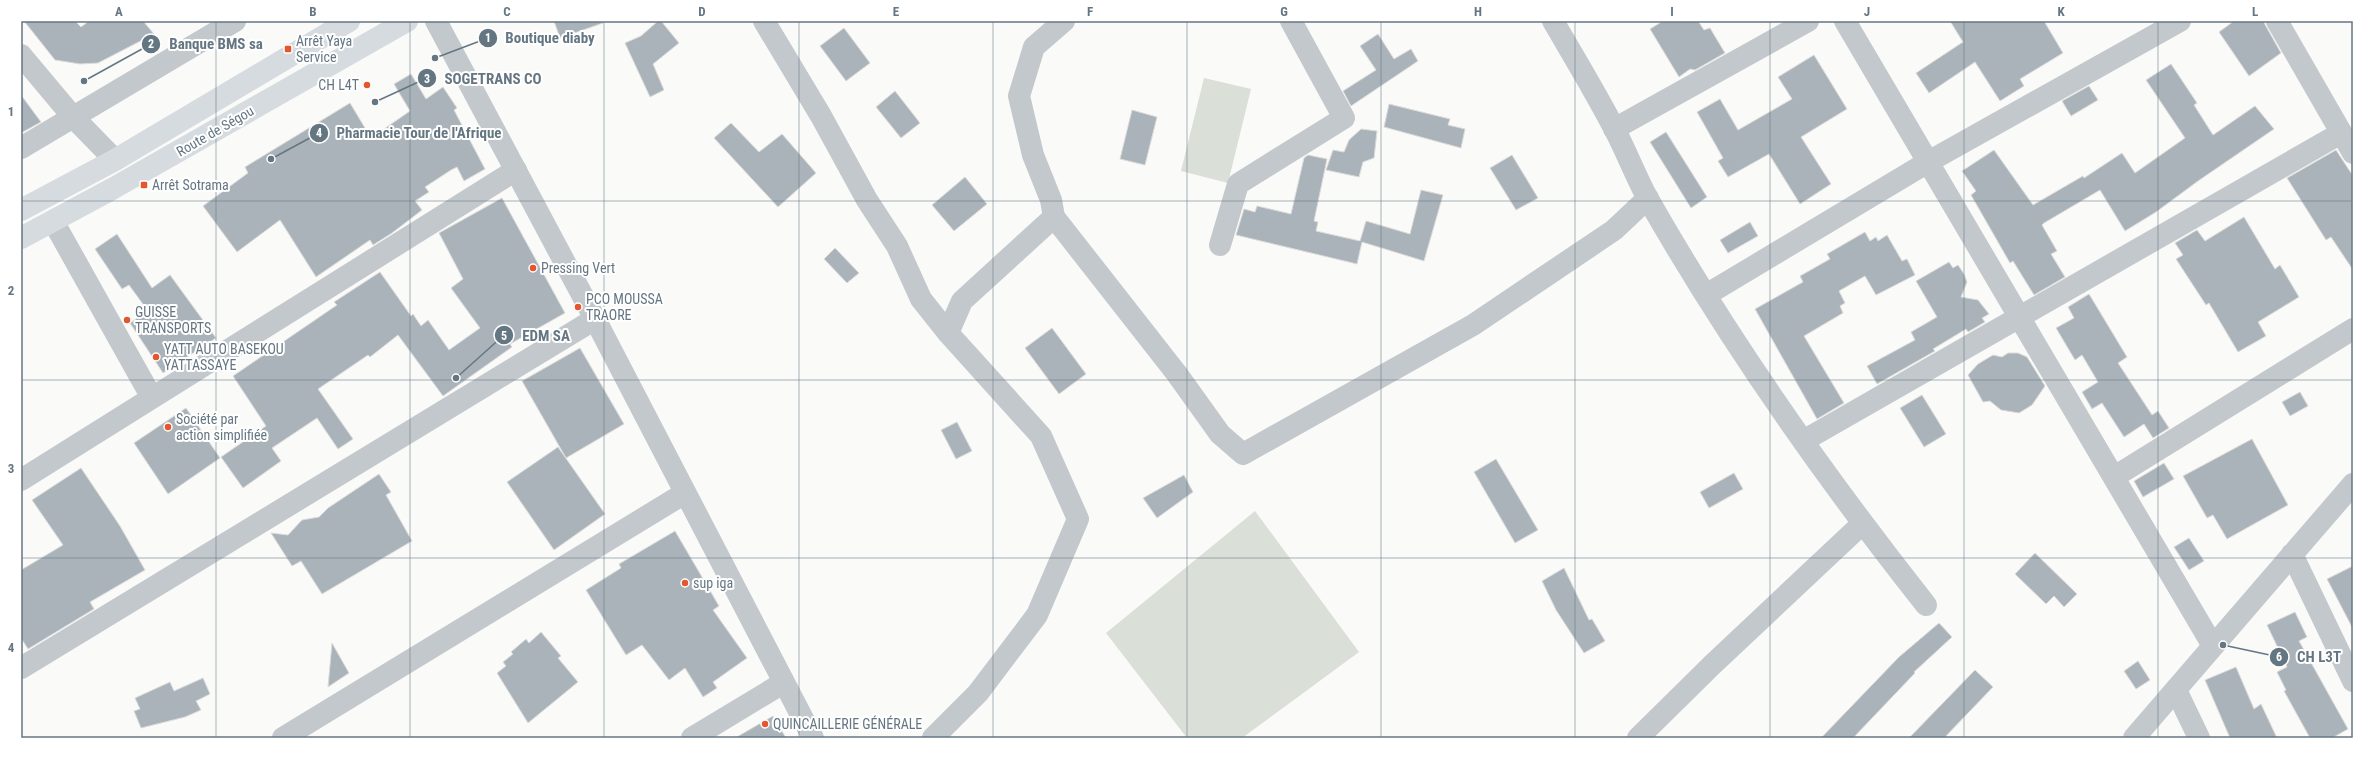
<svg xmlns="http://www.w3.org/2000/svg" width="2374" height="759" viewBox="0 0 2374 759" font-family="'Roboto Condensed',sans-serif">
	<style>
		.green { fill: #dadfd7 }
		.building { fill: #aab3b9; stroke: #dcdcda }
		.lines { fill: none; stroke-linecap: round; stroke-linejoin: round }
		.minor { stroke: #c3c8cc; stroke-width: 22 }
		.tertiary { stroke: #c3c8cc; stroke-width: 22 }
		.trunk { stroke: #d6dbdf; stroke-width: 22 }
		.grid { fill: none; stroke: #657683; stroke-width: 1; stroke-opacity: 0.55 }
		.poi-dot { fill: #e4572e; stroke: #fff; stroke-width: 1.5 }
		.labels { text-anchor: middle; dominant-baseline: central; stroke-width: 4; stroke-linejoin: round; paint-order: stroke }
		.poi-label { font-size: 14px; fill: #657683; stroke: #fff; text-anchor: start }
		.street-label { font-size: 14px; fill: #657683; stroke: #fff }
		.leader { fill: none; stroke: #657683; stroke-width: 1.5 }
		.callout-dot { fill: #657683; stroke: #fff; stroke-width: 1.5 }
		.mark-label { font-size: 12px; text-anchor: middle; font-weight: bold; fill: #fff }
		.callout-label { font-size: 15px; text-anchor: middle; font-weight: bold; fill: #657683; stroke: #fff; stroke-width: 4; stroke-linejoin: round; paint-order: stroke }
		.neatline { fill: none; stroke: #657683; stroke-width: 1.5 }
		.grid-label { font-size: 13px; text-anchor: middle; font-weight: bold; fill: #657683 }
	</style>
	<rect width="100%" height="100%" fill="#fafaf8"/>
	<path class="green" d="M1204,78L1251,89L1228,183L1181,171Z
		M1255,511L1359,652L1242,738H1187L1106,633Z"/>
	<path class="building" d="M24,21H75L81,27L89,21H143L154,34L98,63L80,64L55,60Z
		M554,21H602L603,23L560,38Z
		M658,21H661L679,43L653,64L664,90L650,97L625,43L641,36Z
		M1663,21H1698L1704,30L1710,28L1725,53L1695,70L1690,69L1679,77L1650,29Z
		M1950,21H2044L2063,53L2020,79L2024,86L2000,101L1975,62L1929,93L1916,73L1963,42Z
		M2234,21H2263L2281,53L2249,76L2219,32Z
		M844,28L870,63L846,81L820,46Z
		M1378,34L1394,59L1411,49L1418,61L1351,106L1343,91L1376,70L1360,46Z
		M1814,55L1847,109L1801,137L1831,184L1800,204L1769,154L1728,177L1718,161L1723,158L1697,112L1720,99L1738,130L1792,99L1778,77Z
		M2171,64L2197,103L2194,105L2213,135L2255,106L2274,129L2198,181L2156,212L2125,231L2100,190L2044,223L2042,225L2057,251L2051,254L2065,277L2034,295L2013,261L2010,263L1971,195L1976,191L1962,171L1994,150L2033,205L2083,176L2084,178L2122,153L2135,173L2185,138L2146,80Z
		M411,74L426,99L443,87L457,108L454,110L485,169L464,181L457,167L451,170L425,187L429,192L415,201L422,210L392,233L373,245L370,240L316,277L280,220L237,252L203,206L248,173L245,167L350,103L371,138L410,111L394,84Z
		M2089,86L2098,100L2071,116L2062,101Z
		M895,91L920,123L901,138L876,107Z
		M21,95L41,122L21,133Z
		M1389,104L1450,119L1448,125L1465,129L1461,148L1384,127Z
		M1132,110L1157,117L1145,165L1120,159Z
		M731,123L759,152L782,134L816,173L778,207L714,138Z
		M1361,129L1377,131L1374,158L1363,162L1359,177L1326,170L1333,150L1344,152L1349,140Z
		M1666,132L1707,197L1691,208L1650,142Z
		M2336,150L2353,176V270L2331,237L2326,240L2287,178Z
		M1308,155L1327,159L1314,221L1318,222L1316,231L1360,241L1366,221L1410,234L1421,190L1443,195L1424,261L1362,242L1357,264L1236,235L1244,209L1255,212L1257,206L1291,214L1304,158Z
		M1512,155L1538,198L1516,210L1490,168Z
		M965,177L987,204L954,231L932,205Z
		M502,198L565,313L510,344L512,347L443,396L398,335L370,357L368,355L318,389L353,439L338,449L317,418L272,448L281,461L243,488L221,457L266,426L233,376L337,305L334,302L380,272L411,316L413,314L421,326L428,320L449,350L480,328L451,288L463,279L439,233Z
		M2244,217L2275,269L2280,265L2299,297L2258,322L2266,336L2238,352L2209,303L2206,305L2176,259L2183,255L2175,243L2197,230L2205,241Z
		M1750,222L1758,236L1728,253L1720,240Z
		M1865,232L1870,241L1876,237L1878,241L1887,235L1902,261L1907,259L1915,275L1876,295L1865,276L1839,291L1845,303L1840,306L1843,313L1804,336L1844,403L1817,419L1755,309L1803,282L1800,276L1830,259L1827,254Z
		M117,234L152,288L170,275L216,338L163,373L130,323L148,311L129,285L122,289L95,249Z
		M835,248L859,273L847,283L824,259Z
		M1949,262L1953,268L1958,265L1964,274L1967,282L1961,297L1978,300L1989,314L1982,318L1985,322L1968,332L1966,329L1933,349L1935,351L1877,384L1867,366L1915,340L1911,332L1937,317L1916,281Z
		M2089,294L2127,357L2118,363L2152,415L2158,411L2169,428L2153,438L2144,424L2124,437L2102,403L2092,409L2082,392L2098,382L2082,355L2075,360L2056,328L2074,318L2068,307Z
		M1052,328L1086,374L1059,394L1025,348Z
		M580,348L624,424L566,458L522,381Z
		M2008,353H2018L2027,357L2045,386L2032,405L2019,413L2001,410L1990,401L1983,402L1968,375L1978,364L1993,355L2002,357Z
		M2300,392L2308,406L2290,416L2282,402Z
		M1922,395L1946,434L1924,447L1900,408Z
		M186,408L220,458L168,494L134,443Z
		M957,422L972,451L956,459L941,430Z
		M2252,439L2288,505L2227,539L2213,515L2207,518L2183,476Z
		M558,447L605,514L554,550L507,482Z
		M1496,459L1538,530L1515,543L1474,472Z
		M2164,463L2174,479L2143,497L2134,481Z
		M81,468L120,526L145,570L90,602L94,609L28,649L21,638V570L63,545L32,500Z
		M1734,473L1743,489L1709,508L1700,492Z
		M379,474L391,492L386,495L412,541L322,594L301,561L292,566L271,533L288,535L302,520L319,517L328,508Z
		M1184,475L1193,492L1157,518L1143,498Z
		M675,531L719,606L713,610L747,658L713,682L717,688L703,697L685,668L669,680L642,645L626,655L586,590L621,568L619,564Z
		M2189,538L2204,561L2189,570L2174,547Z
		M2035,553L2077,594L2064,607L2054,596L2046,604L2015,574Z
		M2353,566V629L2327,579Z
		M1564,568L1589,620L1592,619L1605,641L1584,653L1556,610L1542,581Z
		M2295,612L2307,637L2299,641L2348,729L2332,738H2310L2284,691L2286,690L2277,672L2287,667L2267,625Z
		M1939,623L1952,637L1914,672L1915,673L1853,738H1821L1899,657Z
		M541,632L561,656L558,658L578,682L528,723L497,673L506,666L503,662L513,654L511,652L526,639L529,643Z
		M332,643L349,673L328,687Z
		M2138,661L2150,680L2136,689L2124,671Z
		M2236,667L2254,709L2261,704L2277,738H2230L2205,680Z
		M1975,670L1993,687L1944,738H1909Z
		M203,678L210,694L196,701L201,710L185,717L141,728L134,711L140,709L135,698L170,682L174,691Z
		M773,716L786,738H735Z"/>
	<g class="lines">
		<path class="minor" d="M764,21L821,116L867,200L897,246L921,299L948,333L1041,436L1078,519L1037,615L978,693L933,738
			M1553,21C1574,57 1596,93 1615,130C1627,153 1636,177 1648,199C1729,341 1824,476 1926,605
			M1845,21L2213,646
			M2277,21L2353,153
			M21,55L73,117L115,160
			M1614,129L1808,21
			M21,148L235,21
			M1054,217L1177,374L1220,434L1243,454L1473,325L1614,230L1648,198
			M53,221L152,398
			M1220,245L1238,184L1344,118L1291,21
			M1706,295L1928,162L2180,21
			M948,333L962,301L1054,217L1051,200L1033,155L1019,96L1034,47L1064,21
			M1803,441L2341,133
			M2114,477L2353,329
			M21,480L516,170
			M2292,554L2353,681
			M21,668L595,319
			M2176,690L2199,738
			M283,738L685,493
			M692,738L783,683
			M1638,738L1712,665L1862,524
			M2134,738L2353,484"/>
		<path class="tertiary" d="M436,21L595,319L813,738"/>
		<path class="trunk" d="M21,210L115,160L349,21
			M21,238L112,189L407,21"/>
	</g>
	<path class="grid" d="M216,21V738M410,21V738M604,21V738M799,21V738M993,21V738M1187,21V738M1381,21V738M1575,21V738M1770,21V738M1964,21V738M2158,21V738M21,201H2353M21,380H2353M21,558H2353"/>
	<g class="poi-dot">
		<rect x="284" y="45" width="8" height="8" rx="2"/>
		<circle cx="367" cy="85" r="4"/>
		<rect x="140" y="181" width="8" height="8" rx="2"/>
		<circle cx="533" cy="268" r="4"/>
		<circle cx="578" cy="307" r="4"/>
		<circle cx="127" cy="320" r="4"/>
		<circle cx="156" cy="357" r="4"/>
		<circle cx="168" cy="427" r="4"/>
		<circle cx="685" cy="583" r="4"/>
		<circle cx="765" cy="724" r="4"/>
	</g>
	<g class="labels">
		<g class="poi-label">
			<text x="296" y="41">Arrêt Yaya<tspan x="296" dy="16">Service</tspan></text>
			<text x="359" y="85" text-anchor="end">CH L4T</text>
			<text x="152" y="185">Arrêt Sotrama</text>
			<text x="541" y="268">Pressing Vert</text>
			<text x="586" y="299">PCO MOUSSA<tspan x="586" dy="16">TRAORE</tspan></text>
			<text x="135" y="312">GUISSE<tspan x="135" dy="16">TRANSPORTS</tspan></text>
			<text x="164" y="349">YATT AUTO BASEKOU<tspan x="164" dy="16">YATTASSAYE</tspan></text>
			<text x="176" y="419">Société par<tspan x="176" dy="16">action simplifiée</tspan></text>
			<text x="693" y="583">sup iga</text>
			<text x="773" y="724">QUINCAILLERIE GÉNÉRALE</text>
		</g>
		<g class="street-label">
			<text transform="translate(215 131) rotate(-30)">Route de Ségou</text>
		</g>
	</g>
	<path class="leader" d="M435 58L488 38M84 81L151 44M375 102L427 78M271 159L319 133M456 378L504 335M2223 645L2279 657"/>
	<g class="callout-dot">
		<circle cx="435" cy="58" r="4"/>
		<circle cx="84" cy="81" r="4"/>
		<circle cx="375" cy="102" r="4"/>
		<circle cx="271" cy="159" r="4"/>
		<circle cx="456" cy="378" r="4"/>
		<circle cx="2223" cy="645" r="4"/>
		<circle cx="488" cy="38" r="10"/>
		<circle cx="151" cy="44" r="10"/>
		<circle cx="427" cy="78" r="10"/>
		<circle cx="319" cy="133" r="10"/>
		<circle cx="504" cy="335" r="10"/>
		<circle cx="2279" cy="657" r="10"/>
	</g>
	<g class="mark-label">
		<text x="488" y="42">1</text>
		<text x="151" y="48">2</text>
		<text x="427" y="83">3</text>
		<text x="319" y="137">4</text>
		<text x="504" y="340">5</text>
		<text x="2279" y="661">6</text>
	</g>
	<g class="callout-label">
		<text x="550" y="43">Boutique diaby</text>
		<text x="216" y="49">Banque BMS sa</text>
		<text x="493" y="84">SOGETRANS CO</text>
		<text x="419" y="138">Pharmacie Tour de l'Afrique</text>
		<text x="546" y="341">EDM SA</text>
		<text x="2319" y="662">CH L3T</text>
	</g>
	<rect width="2374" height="759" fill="none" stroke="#ffffff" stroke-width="44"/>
	<rect x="22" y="22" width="2330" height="715" class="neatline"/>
	<g class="grid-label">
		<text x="119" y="16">A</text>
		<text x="313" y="16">B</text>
		<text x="507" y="16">C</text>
		<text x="702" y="16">D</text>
		<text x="896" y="16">E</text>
		<text x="1090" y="16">F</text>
		<text x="1284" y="16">G</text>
		<text x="1478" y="16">H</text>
		<text x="1672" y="16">I</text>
		<text x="1867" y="16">J</text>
		<text x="2061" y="16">K</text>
		<text x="2255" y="16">L</text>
		<text x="11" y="116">1</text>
		<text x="11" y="295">2</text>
		<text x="11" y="473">3</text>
		<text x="11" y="652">4</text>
	</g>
</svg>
